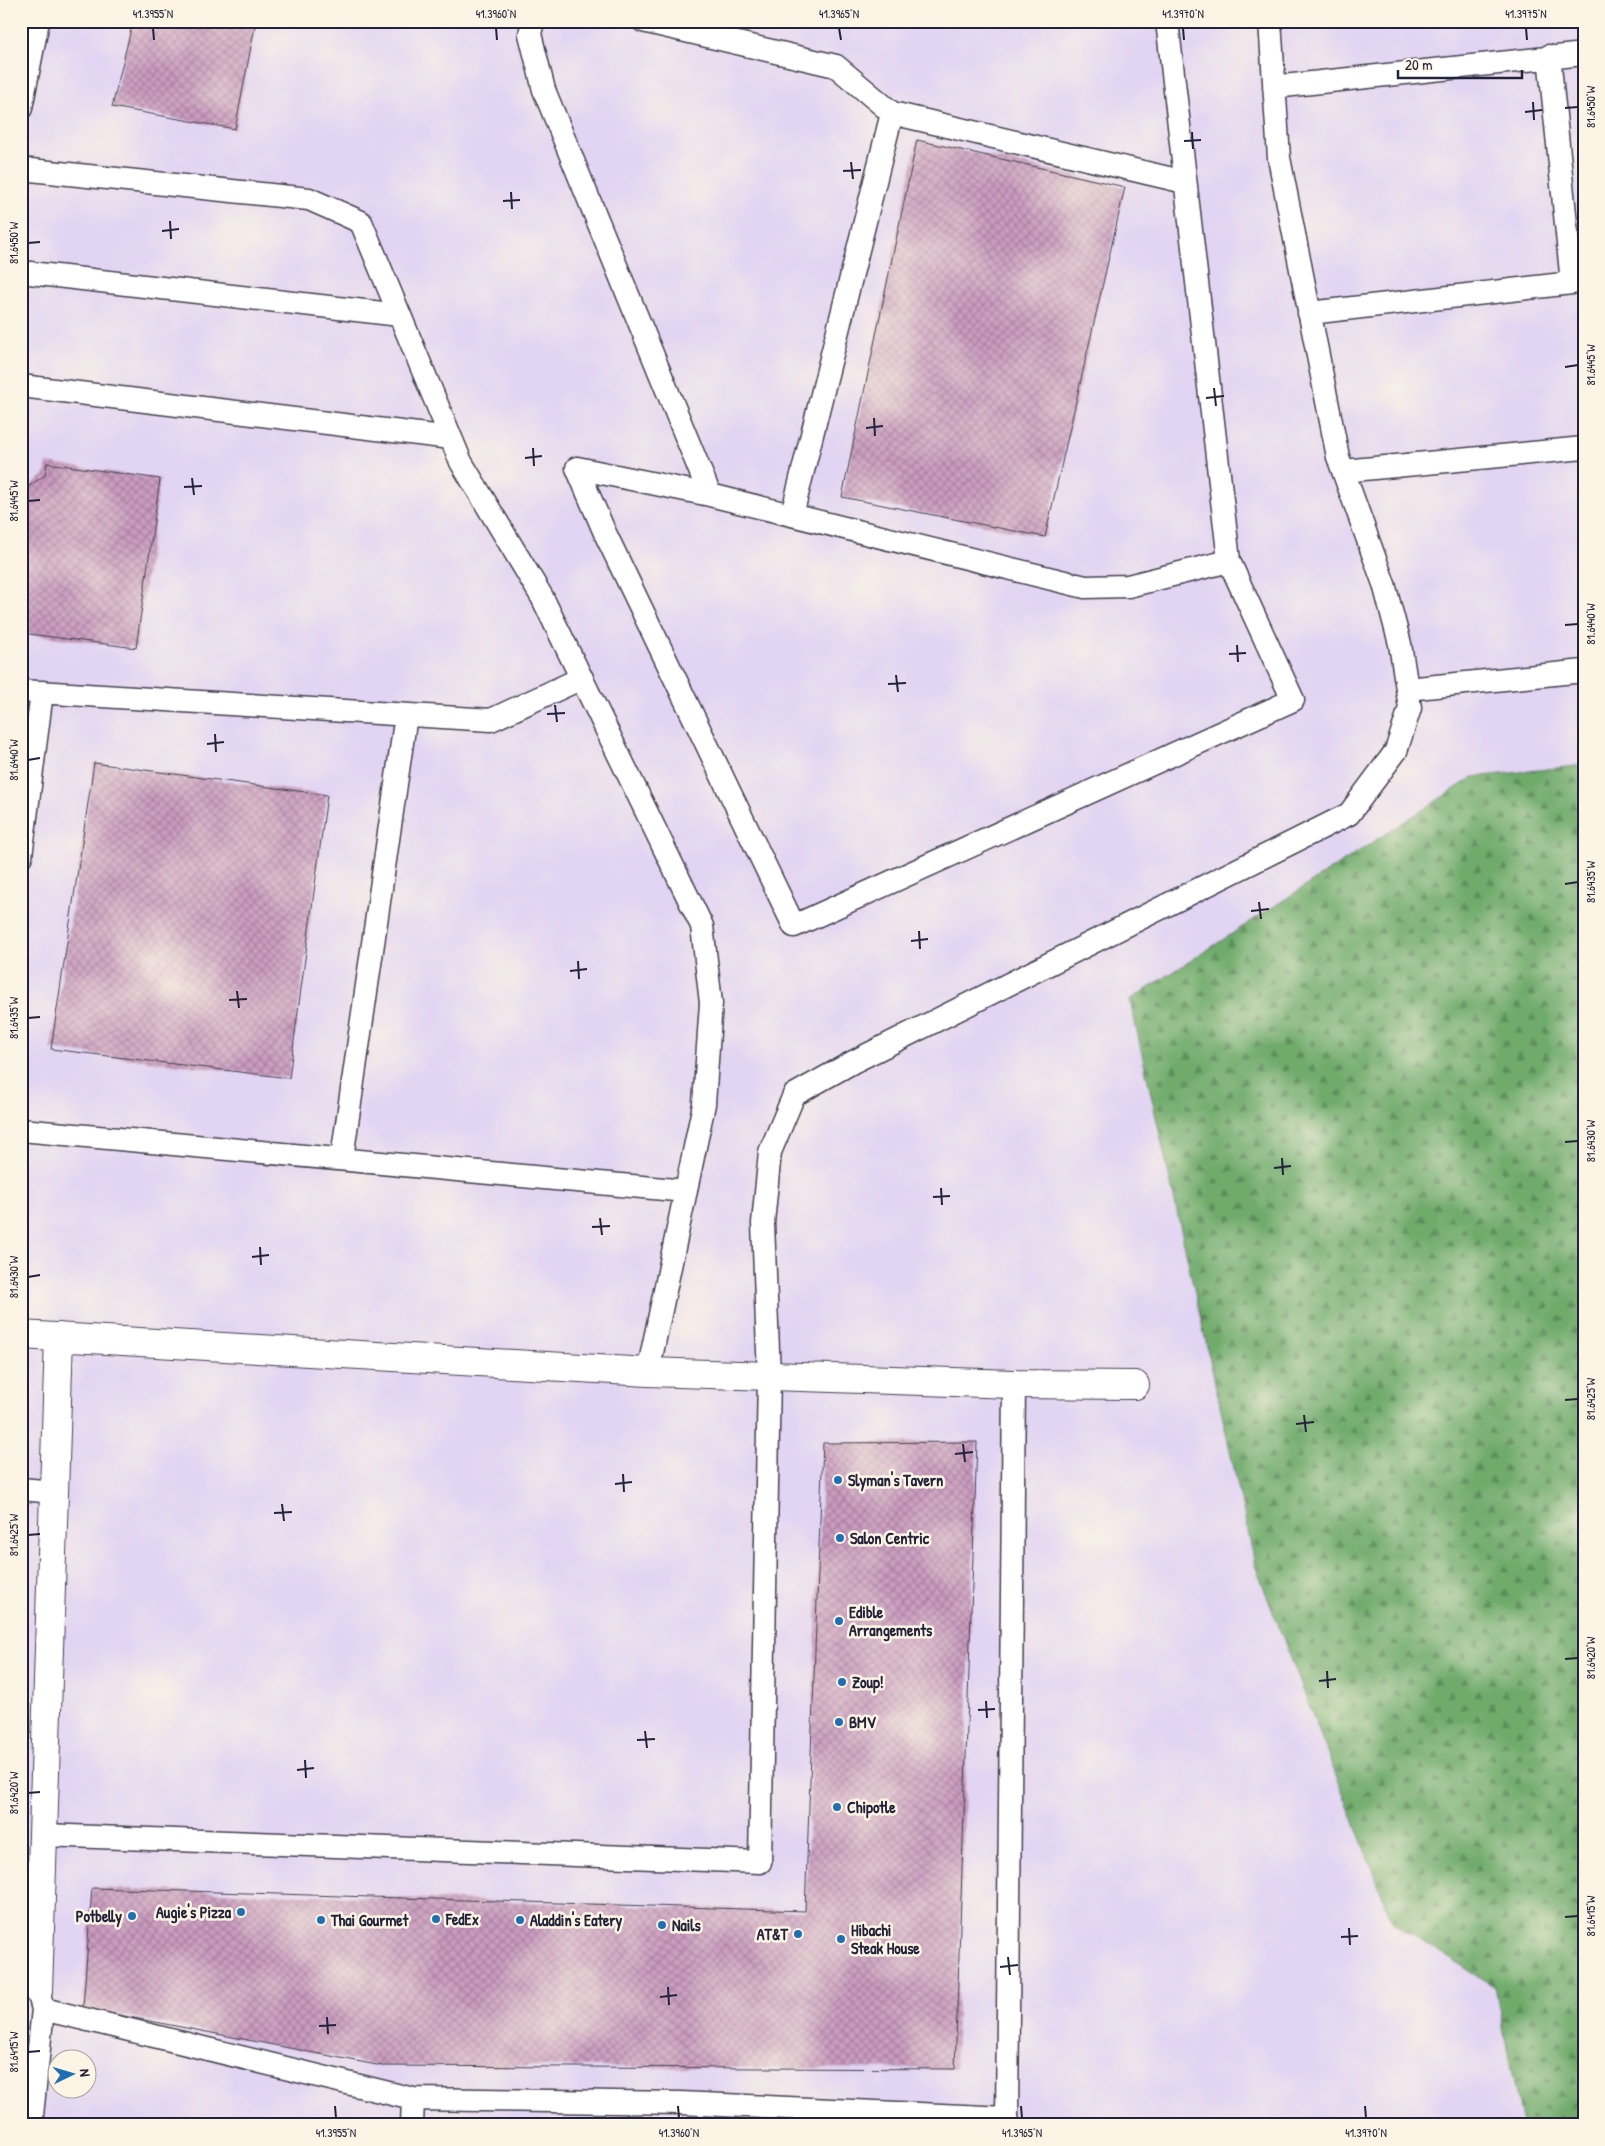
<svg xmlns="http://www.w3.org/2000/svg" width="1605" height="2146" viewBox="0 0 1605 2146" font-family="'Patrick Hand',sans-serif">
	<style>
		.built { fill: #e2d4f3; fill-rule: evenodd }
		.forest { fill: url(#forest-firs); stroke: #486654 }
		.building { fill: url(#building-cross-hatch) }
		.lines { fill: none; stroke-linecap: round; stroke-linejoin: round }
		.lane-casing { stroke: #423f50; stroke-width: 25 }
		.street-casing { stroke: #423f50; stroke-width: 30 }
		.lane { stroke: #fff; stroke-width: 22 }
		.street { stroke: #fff; stroke-width: 28 }
		.ticks { fill: none; stroke: #22223b; stroke-width: 2 }
		.poi-dot { fill: #1f6fb2; stroke: #fcf5e5; stroke-width: 2 }
		.labels { text-anchor: middle; dominant-baseline: central; stroke-width: 5; stroke-linejoin: round; paint-order: stroke }
		.poi-label { font-size: 16px; font-weight: bold; fill: #22223b; stroke: #fcf5e5; text-anchor: start }
		.neatline { fill: none; stroke: #22223b; stroke-width: 2 }
		.ticks-label { font-size: 12px; text-anchor: middle; fill: #22223b }
	</style>
	<defs>
		<pattern id="forest-firs" width="22" height="20" patternUnits="userSpaceOnUse" patternTransform="scale(1.25)"><rect width="22" height="20" fill="#6fab6c"/><path d="M5 1l3.5 6h-7zM16 11l3.5 6h-7z" fill="#5b8b5a"/></pattern>
		<pattern id="building-cross-hatch" width="8" height="8" patternUnits="userSpaceOnUse" patternTransform="scale(1.25)"><rect width="8" height="8" fill="#cb9cc0"/><path d="M0 0l8 8M0 8l8-8" fill="none" stroke="#a47f9d"/></pattern>
	</defs>
	<rect width="100%" height="100%" fill="#fcf5e5"/>
	<filter id="ink" filterUnits="userSpaceOnUse"><feTurbulence type="fractalNoise" baseFrequency=".02" numOctaves="2"/><feDisplacementMap in="SourceGraphic" scale="10" xChannelSelector="R" yChannelSelector="G"/><feConvolveMatrix kernelMatrix="1 2 1 2 8 2 1 2 1" color-interpolation-filters="sRGB"/></filter>
	<filter id="wash" filterUnits="userSpaceOnUse"><feTurbulence type="fractalNoise" baseFrequency=".0096" numOctaves="4" result="noise"/><feDisplacementMap in="SourceGraphic" scale="20" xChannelSelector="R" yChannelSelector="G"/><feGaussianBlur stdDeviation="1.12" result="paint"/><feColorMatrix in="noise" values="0 0 0 0 0 0 0 0 0 0 0 0 0 0 0 0 0 1.4 0 .05"/><feComposite in="paint" operator="in"/></filter>
	<g filter="url(#wash)">
		<rect width="100%" height="100%" fill="#f6e4c9"/>
		<path class="built" d="M21,21H1584V765L1473,777L1392,1923L1495,1987L1522,2125H21ZM58,2058H88V2088H58Z"/>
		<path class="forest" d="M1584,765V2125H1522L1495,1987L1393,1923L1256,1568L1130,1000L1473,777Z"/>
		<g id="blocks">
			<path class="building" d="M133,21H256L235,129L112,107Z
				M917,140L1125,187L1045,537L842,497Z
				M47,463L160,479L136,648L21,633V492L45,475Z
				M94,763L327,795L289,1078L51,1049Z
				M977,1442L955,2069L382,2066L83,2008L92,1888L805,1911L823,1443Z"/>
		</g>
	</g>
	<g filter="url(#ink)">
		<use href="#blocks" fill-opacity="0" stroke="#423f50" stroke-width="1"/>
		<g class="lines">
			<g class="lane-casing">
				<path id="lane" d="M533,21L530,34L544,90L710,495
					M643,21L836,66L892,113L1185,182
					M1274,87L1584,54
					M21,108L38,21
					M21,169L309,199L361,222L461,462L542,597L702,926L711,1003L704,1104L648,1372
					M21,272L400,315
					M1309,313L1572,283L1549,56
					M21,386L451,438
					M577,468L605,533L794,926L1293,700L1229,561L1167,21
					M577,468L710,495L1085,587L1128,586L1229,561
					M1343,471L1584,448
					M792,515L892,113
					M1407,689L1584,671
					M21,691L491,720L582,678
					M21,856L42,692
					M21,1130L686,1191
					M342,1158L406,715
					M21,1489L54,1492
					M43,1835L760,1862L769,1376L763,1223L770,1152L794,1095L853,1062L1349,814L1396,751L1410,708L1400,644L1384,584L1338,457L1279,158L1270,21
					M21,1986L38,1991L43,2009L413,2099L680,2103L1007,2118L1009,2125
					M1007,2118L1014,1384
					M31,2125L43,2009
					M412,2125L413,2099"/>
			</g>
			<g class="street-casing">
				<path id="street" d="M21,1335L648,1372L1014,1384L1135,1385
					M38,1991L59,1337"/>
			</g>
			<use href="#lane" class="lane"/>
			<use href="#street" class="street"/>
		</g>
	</g>
	<path class="ticks" d="M153,28L154,40M496,28L497,40M839,28L841,40M1183,28L1184,40M1526,28L1527,40M1533,102L1534,120M1565,108L1578,107M1525,112L1542,110M1192,132L1193,149M1184,141L1201,140M851,162L853,179M843,171L861,170M511,192L512,209M503,201L520,200M170,221L171,239M162,231L179,229M28,243L40,242M1565,367L1578,365M1214,388L1216,406M1206,398L1224,396M874,418L875,436M866,428L883,426M533,448L534,466M525,458L542,456M192,478L194,495M184,487L202,486M28,501L40,500M1565,625L1578,624M1237,645L1238,662M1229,654L1246,653M896,675L898,692M888,684L906,683M555,705L557,722M547,714L565,713M215,734L216,752M207,744L224,742M28,760L40,758M1565,884L1578,882M1259,902L1261,919M1251,911L1269,909M919,931L920,949M911,941L928,939M578,961L579,979M570,971L587,969M237,991L239,1008M229,1000L247,999M28,1018L40,1017M1565,1142L1578,1141M1282,1158L1283,1175M1274,1168L1291,1166M941,1188L942,1205M933,1197L950,1196M600,1218L602,1235M592,1227L610,1226M260,1247L261,1265M252,1257L269,1255M28,1277L40,1275M1565,1400L1578,1399M1304,1415L1306,1432M1296,1424L1314,1422M963,1444L965,1462M955,1454L973,1452M623,1474L624,1492M615,1484L632,1482M282,1504L284,1521M274,1513L292,1512M28,1535L40,1534M1565,1659L1578,1658M1327,1671L1328,1688M1319,1681L1336,1679M986,1701L987,1718M978,1710L995,1709M645,1731L647,1748M637,1740L655,1739M305,1760L306,1778M297,1770L314,1768M28,1793L40,1792M1565,1917L1578,1916M1349,1928L1350,1945M1341,1937L1358,1936M1008,1957L1010,1975M1000,1967L1018,1965M668,1987L669,2005M660,1997L677,1995M327,2017L328,2034M319,2026L336,2025M28,2052L40,2051M335,2106L336,2118M678,2106L679,2118M1021,2106L1022,2118M1365,2106L1366,2118"/>
	<g class="poi-dot">
		<circle cx="838" cy="1480" r="5"/>
		<circle cx="840" cy="1538" r="5"/>
		<circle cx="839" cy="1621" r="5"/>
		<circle cx="842" cy="1682" r="5"/>
		<circle cx="839" cy="1722" r="5"/>
		<circle cx="837" cy="1807" r="5"/>
		<circle cx="241" cy="1912" r="5"/>
		<circle cx="132" cy="1916" r="5"/>
		<circle cx="436" cy="1919" r="5"/>
		<circle cx="321" cy="1920" r="5"/>
		<circle cx="520" cy="1920" r="5"/>
		<circle cx="662" cy="1925" r="5"/>
		<circle cx="798" cy="1934" r="5"/>
		<circle cx="841" cy="1939" r="5"/>
	</g>
	<g class="labels">
		<g class="poi-label">
			<text x="848" y="1480">Slyman's Tavern</text>
			<text x="850" y="1538">Salon Centric</text>
			<text x="849" y="1612">Edible<tspan x="849" dy="18">Arrangements</tspan></text>
			<text x="852" y="1682">Zoup!</text>
			<text x="849" y="1722">BMV</text>
			<text x="847" y="1807">Chipotle</text>
			<text x="231" y="1912" text-anchor="end">Augie's Pizza</text>
			<text x="122" y="1916" text-anchor="end">Potbelly</text>
			<text x="446" y="1919">FedEx</text>
			<text x="331" y="1920">Thai Gourmet</text>
			<text x="530" y="1920">Aladdin's Eatery</text>
			<text x="672" y="1925">Nails</text>
			<text x="851" y="1930">Hibachi<tspan x="851" dy="18">Steak House</tspan></text>
			<text x="788" y="1934" text-anchor="end">AT&amp;T</text>
		</g>
	</g>
	<rect width="1605" height="2146" fill="none" stroke="#fcf5e5" stroke-width="55"/>
	<g transform="translate(72 2074) rotate(85)"><circle r="24" fill="#fcf5e5" stroke="#a5a1a1"/>
	<path d="M0-4L9 19L0 12L-9 19Z" fill="#1f6fb2"/>
	<text y="-8" font-size="14" font-weight="bold" text-anchor="middle" fill="#22223b">N</text>
	</g>
	<path d="M1398 70v8h124v-8" fill="none" stroke="#22223b" stroke-width="2.5"/>
	<text x="1405" y="70" font-size="15" fill="#22223b" stroke="#fcf5e5" stroke-width="4" paint-order="stroke">20 m</text>
	<rect x="28" y="28" width="1550" height="2090" class="neatline"/>
	<g class="ticks-label">
		<text x="153" y="18">41.3955°N</text>
		<text x="496" y="18">41.3960°N</text>
		<text x="839" y="18">41.3965°N</text>
		<text x="1183" y="18">41.3970°N</text>
		<text x="1526" y="18">41.3975°N</text>
		<text transform="translate(1591 107) rotate(-90)" y="4">81.6450°W</text>
		<text transform="translate(14 243) rotate(-90)" y="4">81.6450°W</text>
		<text transform="translate(1591 365) rotate(-90)" y="4">81.6445°W</text>
		<text transform="translate(14 501) rotate(-90)" y="4">81.6445°W</text>
		<text transform="translate(1591 624) rotate(-90)" y="4">81.6440°W</text>
		<text transform="translate(14 760) rotate(-90)" y="4">81.6440°W</text>
		<text transform="translate(1591 882) rotate(-90)" y="4">81.6435°W</text>
		<text transform="translate(14 1018) rotate(-90)" y="4">81.6435°W</text>
		<text transform="translate(1591 1141) rotate(-90)" y="4">81.6430°W</text>
		<text transform="translate(14 1277) rotate(-90)" y="4">81.6430°W</text>
		<text transform="translate(1591 1399) rotate(-90)" y="4">81.6425°W</text>
		<text transform="translate(14 1535) rotate(-90)" y="4">81.6425°W</text>
		<text transform="translate(1591 1658) rotate(-90)" y="4">81.6420°W</text>
		<text transform="translate(14 1793) rotate(-90)" y="4">81.6420°W</text>
		<text transform="translate(1591 1916) rotate(-90)" y="4">81.6415°W</text>
		<text transform="translate(14 2052) rotate(-90)" y="4">81.6415°W</text>
		<text x="336" y="2137">41.3955°N</text>
		<text x="679" y="2137">41.3960°N</text>
		<text x="1022" y="2137">41.3965°N</text>
		<text x="1366" y="2137">41.3970°N</text>
	</g>
</svg>
